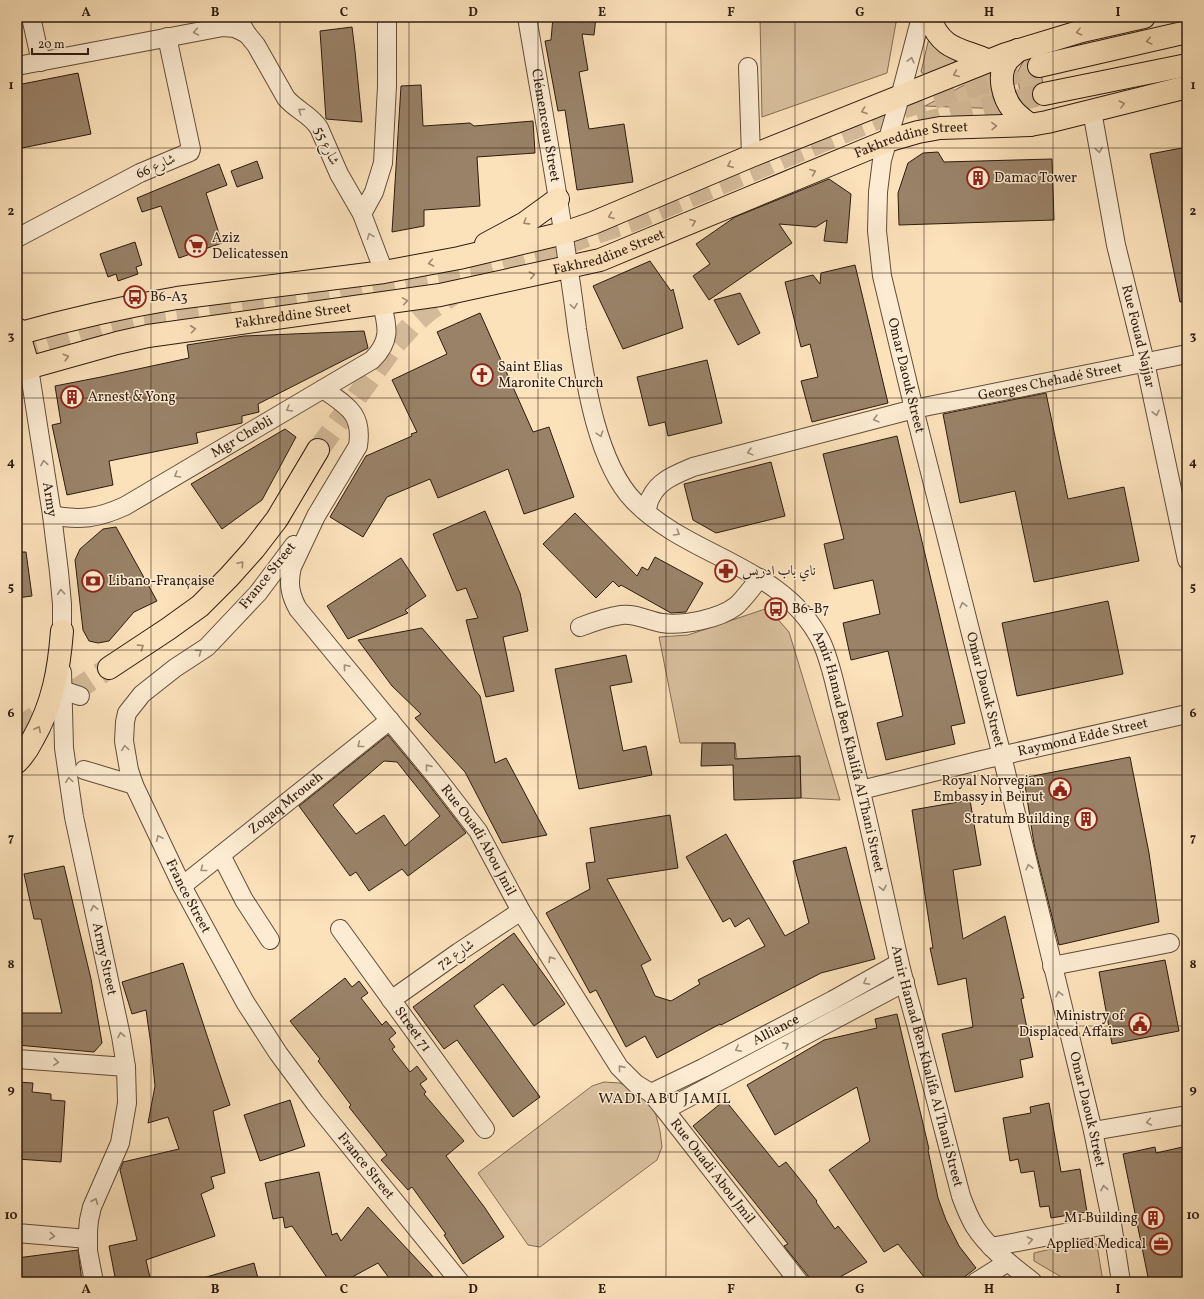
<svg xmlns="http://www.w3.org/2000/svg" width="1204" height="1299" viewBox="0 0 1204 1299" font-family="Vollkorn,Amiri,serif">
	<style>
		.green { fill: #d9c09e; stroke: #846e56 }
		.building { fill: #998268; stroke: #2e1b0f; fill-rule: evenodd }
		.lines { fill: none; stroke-linecap: round; stroke-linejoin: round }
		.highway-tunnel { stroke: #d3ba99; stroke-width: 22; stroke-dasharray: 22 11; stroke-linecap: butt }
		.minor-casing { stroke: #624d3a; stroke-width: 20 }
		.major-casing { stroke: #2e1b0f; stroke-width: 24 }
		.highway-casing { stroke: #2e1b0f; stroke-width: 24 }
		.minor { stroke: #fdecd3; stroke-width: 18 }
		.major { stroke: #fce2bb; stroke-width: 22 }
		.highway { stroke: #fce2bb; stroke-width: 22 }
		.oneway { stroke: #a08e7b }
		.oneway2 { stroke: #9f886e }
		.grid { fill: none; stroke: #2e1b0f; stroke-width: 1; stroke-opacity: 0.55 }
		.labels { text-anchor: middle; dominant-baseline: central; stroke-width: 3; stroke-linejoin: round; paint-order: stroke }
		.street-label { font-size: 14px; fill: #2e1b0f; stroke: #fdecd3 }
		.poi-label { font-size: 14px; fill: #2e1b0f; stroke: #fdecd3; text-anchor: start }
		.neighbourhood-label { font-size: 15px; letter-spacing: 1px; fill: #2e1b0f; stroke: #fdecd3 }
		.neatline { fill: none; stroke: #2e1b0f; stroke-width: 1.5 }
		.grid-label { font-size: 13px; text-anchor: middle; font-weight: bold; fill: #2e1b0f }
	</style>
	<rect width="100%" height="100%" fill="#fce2bb"/>
	<filter id="stains"><feTurbulence type="fractalNoise" baseFrequency=".005" numOctaves="4"/><feColorMatrix values="0 0 0 0 .2 0 0 0 0 .09 0 0 0 0 .02 0 0 0 .5 -.17"/></filter>
	<radialGradient id="worn" r=".72"><stop offset=".6" stop-color="#630" stop-opacity="0"/><stop offset="1" stop-color="#630" stop-opacity=".3"/></radialGradient>
	<path class="green" d="M760,17H897L887,73L762,117Z
		M929,38L963,57L928,77L921,72Z
		M1037,52L1047,105L1031,102L1020,92L1017,73L1024,60Z
		M996,68L1006,109L925,106Z
		M768,608L789,632L840,800L801,798L800,756L737,759L735,743H680L659,637L688,635Z
		M604,1082L620,1083L635,1090L648,1102L656,1115L660,1131L662,1147L657,1160L540,1247L528,1245L478,1173L592,1086Z
		M1089,1240L1097,1245L1103,1282H1070L1034,1261V1253Z"/>
	<path class="building" d="M553,17H596L594,35L582,34L588,70L579,72L589,129L624,124L633,182L577,190L565,110L558,111L545,41L551,40Z
		M352,27L355,51L362,122L326,119L320,31Z
		M78,73L91,134L17,149V85Z
		M421,85L423,126L470,123L474,126L533,121L535,153L477,157L480,206L424,210V226L392,232L401,86Z
		M1187,147V301L1180,302L1150,154Z
		M938,152L944,162L1052,159L1054,220L899,225L898,193L908,163L923,153Z
		M257,161L263,178L237,187L231,171Z
		M219,164L227,185L206,193L222,243L179,258L161,206L142,212L137,198Z
		M829,179L851,194L847,243L824,241L827,220L816,227L779,224L792,243L709,300L693,276L710,264L696,244L735,217Z
		M135,242L142,265L136,267L138,274L118,281L116,274L108,277L100,254Z
		M650,261L671,291L673,289L683,328L623,349L593,286Z
		M855,265L888,403L812,422L801,381L818,377L810,344L801,347L785,282L813,275L820,284L821,273Z
		M740,293L760,333L738,345L714,300Z
		M480,313L533,432L549,427L574,497L524,514L508,469L438,498L430,479L387,497L363,537L330,517L366,456L412,436L411,434L417,432L392,380L447,354L437,332Z
		M364,331L368,348L258,404L259,412L242,416V423L196,433L198,443L109,461L113,485L67,495L52,425L61,423L55,386L101,377L189,358L187,345L244,336Z
		M707,360L722,423L668,436L665,422L649,426L637,377Z
		M1046,393L1068,499L1124,487L1139,561L1034,582L1015,491L960,503L943,414Z
		M285,429L296,437L262,500L222,529L191,484Z
		M897,436L965,723L951,726L955,744L886,760L877,723L903,716L888,651L851,660L843,623L880,614L873,580L834,589L824,544L844,539L823,454Z
		M771,462L785,516L716,533L693,520L684,484Z
		M485,511L520,593L528,631L503,637L514,691L486,697L466,620L478,618L466,588L457,591L433,534Z
		M575,513L637,576L642,567L648,570L655,557L703,583L686,612L671,613L621,585L619,587L613,581L596,598L543,544Z
		M116,527L157,601L134,612L109,641L98,643L89,641L83,630L75,560L80,549L103,529Z
		M17,552H26L32,596L17,598Z
		M401,558L426,596L405,610L408,613L348,639L327,606Z
		M1108,601L1123,674L1017,696L1002,623Z
		M422,628L480,696L495,763L506,758L547,835L502,843L465,772L415,718L421,714L392,686L358,640Z
		M626,655L632,682L610,686L623,751L646,746L652,775L579,789L555,669Z
		M388,735L426,781L466,833L408,876L402,869L369,891L356,872L350,876L299,806ZM384,761L397,762L440,816L405,846L384,815L356,834L333,805Z
		M702,743H735V759L800,756L801,798L734,800L733,765L701,766Z
		M1130,757L1149,853L1159,922L1059,945L1034,844L1025,785L1028,777Z
		M970,800L981,865L953,870L963,939L1005,916L1024,998L1021,999L1033,1057L1020,1060L1023,1077L955,1092L942,1034L973,1027L966,978L938,985L930,948H933L912,810Z
		M670,815L678,868L607,879L651,960L641,965L655,996L671,1001L700,984L698,980L765,946L749,918L735,927L730,918L723,922L686,857L726,834L785,936L809,923L793,861L846,847L875,959L821,973L721,1025L720,1024L657,1058L645,1036L626,1047L596,990L590,993L546,913L590,889L586,863L595,862L590,828Z
		M64,866L91,979L102,1043L94,1052L17,1045V1013H62L41,919H34L24,874Z
		M514,933L565,1004L534,1026L503,984L474,1006L540,1097L513,1117L457,1040L444,1049L413,1007Z
		M1165,960L1179,1031L1112,1044L1099,972Z
		M183,963L230,1105L213,1111L225,1173L211,1177L214,1188L201,1194L215,1236L146,1260L151,1282H116L109,1246L137,1240L120,1170L123,1162L179,1149L168,1117L148,1123L155,1086L151,1045L146,1010L132,1014L122,982Z
		M345,978L352,987L359,981L368,993L361,998L382,1025L386,1021L396,1033L389,1039L395,1047L392,1049L410,1072L417,1066L427,1079L420,1084L426,1092L424,1094L464,1141L446,1156L485,1208L504,1237L463,1264L444,1235L446,1234L412,1187L408,1190L381,1160L387,1155L349,1107L351,1105L318,1061L320,1059L290,1021Z
		M897,1014L929,1149L928,1150L938,1198L946,1220L959,1246L976,1268L958,1282H928L898,1244L884,1252L829,1170L870,1141L857,1087L775,1135L747,1085L824,1040L877,1028L875,1019Z
		M17,1082L33,1083L32,1092L51,1094V1100L65,1101L61,1162L17,1159Z
		M290,1100L305,1146L260,1161L244,1115Z
		M725,1100L779,1167L786,1162L817,1201L816,1202L835,1229L838,1226L867,1262L831,1282H813L784,1246L788,1244L693,1126Z
		M1049,1103L1061,1172L1080,1169L1087,1212L1051,1218L1049,1206L1040,1207L1034,1171L1021,1173L1018,1159L1010,1161L1003,1118L1031,1113L1030,1107Z
		M1187,1146V1280H1182L1183,1282H1149L1123,1154L1155,1147L1156,1153Z
		M319,1172L332,1235L337,1233L341,1241L368,1207L438,1282H392L378,1263L343,1282H330L292,1226L285,1228L283,1217L273,1219L265,1183Z
		M78,1250L82,1282H17V1258Z
		M254,1263L259,1282H204L203,1278Z"/>
	<g class="lines">
		<path class="highway-tunnel" d="M919,124L1044,94
			M17,356L110,328L143,321L347,292L476,267L573,241L629,222L905,107L1039,66
			M318,450L395,344L412,325L428,311L459,290
			M17,729L109,668"/>
		<g class="minor-casing">
			<g id="minor">
				<path d="M31,17L41,62"/>
				<path d="M237,17L247,34L256,45L286,98C296,110 311,115 319,128L339,174L362,214L384,272"/>
				<path id="s1" d="M527,17C539,88 552,159 563,231C568,264 573,296 577,329C585,381 597,463 634,501C689,558 783,565 821,641C832,664 836,692 843,717C855,768 868,819 879,871C886,900 892,931 899,960C904,982 910,1003 916,1024C931,1081 946,1139 961,1196C965,1207 969,1217 975,1227C989,1249 1013,1266 1033,1282"/>
				<path id="s2" d="M921,17L900,97L882,160L878,192L877,231L882,276L914,409L1002,756L1093,1131L1112,1224L1121,1282"/>
				<path d="M17,66L223,27L235,28L247,34"/>
				<path d="M748,67L751,156"/>
				<path id="s3" d="M1092,111L1116,245L1145,362L1187,560"/>
				<path d="M362,214L374,192L383,163L387,86V17"/>
				<path d="M17,238L140,173L190,152L191,149L167,37"/>
				<path id="s4" d="M29,368L52,515L59,572L62,604V645"/>
				<path id="s5" d="M323,389C347,406 363,413 358,446L316,516L292,567C288,583 290,595 298,609L434,774L478,831L521,911L619,1067L636,1084L651,1093L665,1110L799,1282"/>
				<path id="s6" d="M646,512C648,507 648,501 651,497C659,480 677,474 693,467L914,409L1187,354"/>
				<path id="s7" d="M52,515C79,521 99,518 125,506L372,360C391,341 388,328 382,304"/>
				<path id="s8" d="M294,545L258,593L207,647L175,668L142,694L127,713L125,722L124,741L129,770L134,785L182,886L245,1002L278,1053L315,1103L460,1282"/>
				<path d="M580,627C593,622 607,617 621,615C636,613 648,621 662,623C683,626 719,619 736,606C745,598 752,587 760,578"/>
				<path id="s9" d="M62,672L64,748L74,817L121,1036L126,1067L127,1103L120,1143L92,1207L89,1220L88,1231V1251L94,1282"/>
				<path d="M62,690L80,696"/>
				<path d="M84,770L134,785"/>
				<path id="s10" d="M861,790L982,760L1187,714"/>
				<path d="M221,855L244,900L270,940"/>
				<path id="s11" d="M182,886L390,720"/>
				<path id="s12" d="M340,929L485,1129"/>
				<path d="M1052,966L1170,943"/>
				<path d="M391,1000L459,952L521,911"/>
				<path d="M17,1059L126,1067"/>
				<path id="s13" d="M651,1093L703,1068L833,1000L899,963"/>
				<path d="M665,1110L905,982"/>
				<path d="M1093,1131L1187,1115"/>
				<path d="M17,1233L88,1239"/>
				<path d="M991,1247L1112,1224"/>
				<path d="M976,1282L1008,1262"/>
			</g>
		</g>
		<g class="major-casing">
			<g id="major">
				<path d="M929,17C942,51 960,48 989,61"/>
				<path d="M1018,50C1015,54 1010,57 1007,61C997,75 1003,98 1013,110C1018,116 1024,120 1030,125"/>
				<path d="M486,244L525,223L558,199"/>
				<path d="M17,329L29,368"/>
				<path d="M17,334C70,319 123,307 177,298L384,272L459,258L564,233L593,223L751,156L1006,54L1082,31L1144,17"/>
				<path id="s14" d="M17,371L117,343L148,336L440,295L600,260L887,141L918,132L940,128L1030,125L1047,122L1187,87"/>
			</g>
		</g>
		<g class="highway-casing">
			<path id="highway" d="M1039,66L1187,32
				M1044,94L1187,65
				M109,668L168,629L200,606L229,577L254,549L277,519L318,450
				M17,762C24,755 29,747 33,739C53,704 59,670 62,631"/>
		</g>
		<use href="#minor" class="minor"/>
		<use href="#major" class="major"/>
		<use href="#highway" class="highway"/>
	</g>
	<defs><path id="oneway-chevron" d="M-2-3.5L2.5 0L-2 3.5" fill="none" stroke-width="1.6" stroke-linecap="round" stroke-linejoin="round"/></defs>
	<g class="oneway">
		<use href="#oneway-chevron" transform="translate(196 32) rotate(170)"/>
		<use href="#oneway-chevron" transform="translate(911 60) rotate(-76)"/>
		<use href="#oneway-chevron" transform="translate(301 111) rotate(-146)"/>
		<use href="#oneway-chevron" transform="translate(1099 150) rotate(80)"/>
		<use href="#oneway-chevron" transform="translate(370 236) rotate(-111)"/>
		<use href="#oneway-chevron" transform="translate(574 306) rotate(81)"/>
		<use href="#oneway-chevron" transform="translate(289 409) rotate(149)"/>
		<use href="#oneway-chevron" transform="translate(1156 413) rotate(78)"/>
		<use href="#oneway-chevron" transform="translate(876 419) rotate(165)"/>
		<use href="#oneway-chevron" transform="translate(600 434) rotate(73)"/>
		<use href="#oneway-chevron" transform="translate(750 452) rotate(165)"/>
		<use href="#oneway-chevron" transform="translate(44 463) rotate(-99)"/>
		<use href="#oneway-chevron" transform="translate(177 475) rotate(149)"/>
		<use href="#oneway-chevron" transform="translate(677 533) rotate(31)"/>
		<use href="#oneway-chevron" transform="translate(61 592) rotate(-95)"/>
		<use href="#oneway-chevron" transform="translate(963 605) rotate(-104)"/>
		<use href="#oneway-chevron" transform="translate(199 652) rotate(-35)"/>
		<use href="#oneway-chevron" transform="translate(346 667) rotate(-130)"/>
		<use href="#oneway-chevron" transform="translate(360 745) rotate(141)"/>
		<use href="#oneway-chevron" transform="translate(125 748) rotate(-98)"/>
		<use href="#oneway-chevron" transform="translate(428 767) rotate(-129)"/>
		<use href="#oneway-chevron" transform="translate(69 780) rotate(-98)"/>
		<use href="#oneway-chevron" transform="translate(159 838) rotate(-115)"/>
		<use href="#oneway-chevron" transform="translate(1029 867) rotate(-104)"/>
		<use href="#oneway-chevron" transform="translate(203 869) rotate(142)"/>
		<use href="#oneway-chevron" transform="translate(883 888) rotate(78)"/>
		<use href="#oneway-chevron" transform="translate(94 908) rotate(-102)"/>
		<use href="#oneway-chevron" transform="translate(551 959) rotate(-122)"/>
		<use href="#oneway-chevron" transform="translate(866 982) rotate(151)"/>
		<use href="#oneway-chevron" transform="translate(1059 994) rotate(-104)"/>
		<use href="#oneway-chevron" transform="translate(121 1035) rotate(-101)"/>
		<use href="#oneway-chevron" transform="translate(786 1045) rotate(-28)"/>
		<use href="#oneway-chevron" transform="translate(738 1049) rotate(152)"/>
		<use href="#oneway-chevron" transform="translate(56 1062) rotate(5)"/>
		<use href="#oneway-chevron" transform="translate(621 1068) rotate(-129)"/>
		<use href="#oneway-chevron" transform="translate(1149 1122) rotate(170)"/>
		<use href="#oneway-chevron" transform="translate(1104 1188) rotate(-101)"/>
		<use href="#oneway-chevron" transform="translate(95 1201) rotate(-67)"/>
		<use href="#oneway-chevron" transform="translate(52 1236) rotate(5)"/>
		<use href="#oneway-chevron" transform="translate(1030 1240) rotate(-11)"/>
	</g>
	<g class="oneway2">
		<use href="#oneway-chevron" transform="translate(1079 32) rotate(166)"/>
		<use href="#oneway-chevron" transform="translate(1149 41) rotate(167)"/>
		<use href="#oneway-chevron" transform="translate(956 74) rotate(157)"/>
		<use href="#oneway-chevron" transform="translate(1122 104) rotate(-14)"/>
		<use href="#oneway-chevron" transform="translate(864 111) rotate(160)"/>
		<use href="#oneway-chevron" transform="translate(994 126) rotate(-2)"/>
		<use href="#oneway-chevron" transform="translate(730 165) rotate(156)"/>
		<use href="#oneway-chevron" transform="translate(813 172) rotate(-22)"/>
		<use href="#oneway-chevron" transform="translate(611 216) rotate(158)"/>
		<use href="#oneway-chevron" transform="translate(526 222) rotate(148)"/>
		<use href="#oneway-chevron" transform="translate(693 222) rotate(-22)"/>
		<use href="#oneway-chevron" transform="translate(431 263) rotate(169)"/>
		<use href="#oneway-chevron" transform="translate(532 275) rotate(-12)"/>
		<use href="#oneway-chevron" transform="translate(405 301) rotate(-9)"/>
		<use href="#oneway-chevron" transform="translate(193 329) rotate(-7)"/>
		<use href="#oneway-chevron" transform="translate(66 357) rotate(-16)"/>
		<use href="#oneway-chevron" transform="translate(241 564) rotate(-49)"/>
		<use href="#oneway-chevron" transform="translate(141 647) rotate(-33)"/>
		<use href="#oneway-chevron" transform="translate(38 729) rotate(-63)"/>
	</g>
	<path class="grid" d="M151,17V1282M280,17V1282M409,17V1282M538,17V1282M666,17V1282M795,17V1282M924,17V1282M1053,17V1282M17,148H1187M17,273H1187M17,398H1187M17,524H1187M17,650H1187M17,775H1187M17,900H1187M17,1026H1187M17,1152H1187"/>
	<defs>
		<g id="building-ring" transform="scale(1.15)"><circle r="9.5" fill="#fdecd3" stroke="#8f2418" stroke-width="1.5"/><path d="M-4-6H4V6H1V3H-1V6H-4ZM-2.5-4.3h1.7v1.8h-1.7ZM.8-4.3h1.7v1.8H.8ZM-2.5-1h1.7V.8h-1.7ZM.8-1h1.7V.8H.8Z" fill="#8f2418"/></g>
		<g id="supermarket-ring" transform="scale(1.15)"><circle r="9.5" fill="#fdecd3" stroke="#8f2418" stroke-width="1.5"/><path d="M-6-5.5h2.5l.6 2H6L4.5 2H-2.5L-4.4-4H-6ZM-1.5 3.2a1.3 1.3 0 1 0 .1 0ZM3 3.2a1.3 1.3 0 1 0 .1 0Z" fill="#8f2418"/></g>
		<g id="bus-ring" transform="scale(1.15)"><circle r="9.5" fill="#fdecd3" stroke="#8f2418" stroke-width="1.5"/><path d="M-5-6H5V4H4V6H2V4H-2V6H-4V4H-5ZM-3.5-4V0h7V-4ZM-3.5 1.2v1.5H-2V1.2ZM2 1.2v1.5H3.5V1.2Z" fill="#8f2418"/></g>
		<g id="church-ring" transform="scale(1.15)"><circle r="9.5" fill="#fdecd3" stroke="#8f2418" stroke-width="1.5"/><path d="M-1.2-6h2.4v3.5h3.3v2.4h-3.3V6h-2.4V-.1h-3.3v-2.4h3.3Z" fill="#8f2418"/></g>
		<g id="pharmacy-ring" transform="scale(1.15)"><circle r="9.5" fill="#fdecd3" stroke="#8f2418" stroke-width="1.5"/><path d="M-2-6h4v4h4v4h-4v4h-4v-4h-4v-4h4Z" fill="#8f2418"/></g>
		<g id="bank-ring" transform="scale(1.15)"><circle r="9.5" fill="#fdecd3" stroke="#8f2418" stroke-width="1.5"/><path d="M-6-4H6V4H-6ZM0-2.3a2.3 2.3 0 1 0 0 4.6a2.3 2.3 0 1 0 0-4.6Z" fill="#8f2418"/></g>
		<g id="civic-ring" transform="scale(1.15)"><circle r="9.5" fill="#fdecd3" stroke="#8f2418" stroke-width="1.5"/><path d="M-.6-6.5H3V-4.5H.6V-3L4-1V1h2V6H-6V1h2V-1L-.6-3ZM-1.2 2.5V6h2.4V2.5Z" fill="#8f2418"/></g>
		<g id="office-ring" transform="scale(1.15)"><circle r="9.5" fill="#fdecd3" stroke="#8f2418" stroke-width="1.5"/><path d="M-6-3h4V-5.5h4V-3h4V5H-6ZM-1-4.5V-3h2v-1.5ZM-6 0V1H6V0Z" fill="#8f2418"/></g>
	</defs>
	<g fill-rule="evenodd">
		<use href="#building-ring" x="978" y="178"/>
		<use href="#supermarket-ring" x="196" y="246"/>
		<use href="#bus-ring" x="135" y="297"/>
		<use href="#church-ring" x="482" y="375"/>
		<use href="#building-ring" x="72" y="397"/>
		<use href="#pharmacy-ring" x="726" y="571"/>
		<use href="#bank-ring" x="93" y="581"/>
		<use href="#bus-ring" x="776" y="609"/>
		<use href="#civic-ring" x="1060" y="789"/>
		<use href="#building-ring" x="1086" y="819"/>
		<use href="#civic-ring" x="1140" y="1024"/>
		<use href="#building-ring" x="1153" y="1218"/>
		<use href="#office-ring" x="1161" y="1244"/>
	</g>
	<g class="labels">
		<g class="street-label">
			<text stroke="none"><textPath href="#s1" startOffset="110">Clémenceau Street</textPath></text>
			<text stroke="none"><textPath href="#s14" startOffset="929">Fakhreddine Street</textPath></text>
			<text transform="translate(326 146) rotate(65)">شارع 55</text>
			<text transform="translate(156 167) rotate(-24)">شارع 66</text>
			<text stroke="none"><textPath href="#s14" startOffset="605">Fakhreddine Street</textPath></text>
			<text stroke="none"><textPath href="#s14" startOffset="282">Fakhreddine Street</textPath></text>
			<text stroke="none"><textPath href="#s3" startOffset="230">Rue Fouad Najjar</textPath></text>
			<text stroke="none"><textPath href="#s2" startOffset="367">Omar Daouk Street</textPath></text>
			<text stroke="none"><textPath href="#s6" startOffset="436">Georges Chehadé Street</textPath></text>
			<text stroke="none"><textPath href="#s7" startOffset="211">Mgr Chebli</textPath></text>
			<text stroke="none"><textPath href="#s4" startOffset="133">Army</textPath></text>
			<text transform="translate(268 576) rotate(-51)">France Street</text>
			<text stroke="none"><textPath href="#s2" startOffset="691">Omar Daouk Street</textPath></text>
			<text stroke="none"><textPath href="#s10" startOffset="228">Raymond Edde Street</textPath></text>
			<text stroke="none"><textPath href="#s1" startOffset="851">Amir Hamad Ben Khalifa Al Thani Street</textPath></text>
			<text stroke="none"><textPath href="#s11" startOffset="133">Zoqaq Mroueh</textPath></text>
			<text stroke="none"><textPath href="#s5" startOffset="548">Rue Ouadi Abou Jmil</textPath></text>
			<text stroke="none"><textPath href="#s8" startOffset="436">France Street</textPath></text>
			<text transform="translate(456 955) rotate(-34)">شارع 72</text>
			<text stroke="none"><textPath href="#s9" startOffset="291">Army Street</textPath></text>
			<text stroke="none"><textPath href="#s12" startOffset="124">Street 71</textPath></text>
			<text stroke="none"><textPath href="#s13" startOffset="140">Alliance</textPath></text>
			<text stroke="none"><textPath href="#s1" startOffset="1175">Amir Hamad Ben Khalifa Al Thani Street</textPath></text>
			<text stroke="none"><textPath href="#s2" startOffset="1123">Omar Daouk Street</textPath></text>
			<text stroke="none"><textPath href="#s8" startOffset="760">France Street</textPath></text>
			<text stroke="none"><textPath href="#s5" startOffset="956">Rue Ouadi Abou Jmil</textPath></text>
		</g>
		<g class="poi-label">
			<text x="994" y="178">Damac Tower</text>
			<text x="212" y="238">Aziz<tspan x="212" dy="16">Delicatessen</tspan></text>
			<text x="150" y="297">B6-A3</text>
			<text x="498" y="367">Saint Elias<tspan x="498" dy="16">Maronite Church</tspan></text>
			<text x="88" y="397">Arnest &amp; Yong</text>
			<text x="742" y="571">ناي باب ادريس</text>
			<text x="108" y="581">Libano-Française</text>
			<text x="792" y="609">B6-B7</text>
			<text x="1044" y="781" text-anchor="end">Royal Norvegian<tspan x="1044" dy="16">Embassy in Beirut</tspan></text>
			<text x="1070" y="819" text-anchor="end">Stratum Building</text>
			<text x="1124" y="1016" text-anchor="end">Ministry of<tspan x="1124" dy="16">Displaced Affairs</tspan></text>
			<text x="1138" y="1218" text-anchor="end">M1 Building</text>
			<text x="1146" y="1244" text-anchor="end">Applied Medical</text>
		</g>
		<g class="neighbourhood-label">
			<text x="665" y="1099">WADI ABU JAMIL</text>
		</g>
	</g>
	<rect width="1204" height="1299" fill="none" stroke="#fce2bb" stroke-width="44"/>
	<path d="M32 48v6h56v-6" fill="none" stroke="#2e1b0f" stroke-width="2"/>
	<text x="38" y="48" font-size="12" fill="#2e1b0f" stroke="#fdecd3" stroke-width="3" paint-order="stroke">20 m</text>
	<rect x="22" y="22" width="1160" height="1255" class="neatline"/>
	<g class="grid-label">
		<text x="86" y="16">A</text>
		<text x="215" y="16">B</text>
		<text x="344" y="16">C</text>
		<text x="473" y="16">D</text>
		<text x="602" y="16">E</text>
		<text x="731" y="16">F</text>
		<text x="860" y="16">G</text>
		<text x="989" y="16">H</text>
		<text x="1118" y="16">I</text>
		<text x="11" y="89">1</text>
		<text x="1193" y="89">1</text>
		<text x="11" y="215">2</text>
		<text x="1193" y="215">2</text>
		<text x="11" y="340">3</text>
		<text x="1193" y="340">3</text>
		<text x="11" y="466">4</text>
		<text x="1193" y="466">4</text>
		<text x="11" y="591">5</text>
		<text x="1193" y="591">5</text>
		<text x="11" y="717">6</text>
		<text x="1193" y="717">6</text>
		<text x="11" y="842">7</text>
		<text x="1193" y="842">7</text>
		<text x="11" y="968">8</text>
		<text x="1193" y="968">8</text>
		<text x="11" y="1093">9</text>
		<text x="1193" y="1093">9</text>
		<text x="11" y="1219">10</text>
		<text x="1193" y="1219">10</text>
		<text x="86" y="1293">A</text>
		<text x="215" y="1293">B</text>
		<text x="344" y="1293">C</text>
		<text x="473" y="1293">D</text>
		<text x="602" y="1293">E</text>
		<text x="731" y="1293">F</text>
		<text x="860" y="1293">G</text>
		<text x="989" y="1293">H</text>
		<text x="1118" y="1293">I</text>
	</g>
	<rect width="100%" height="100%" filter="url(#stains)"/>
	<rect width="100%" height="100%" fill="url(#worn)"/>
</svg>
